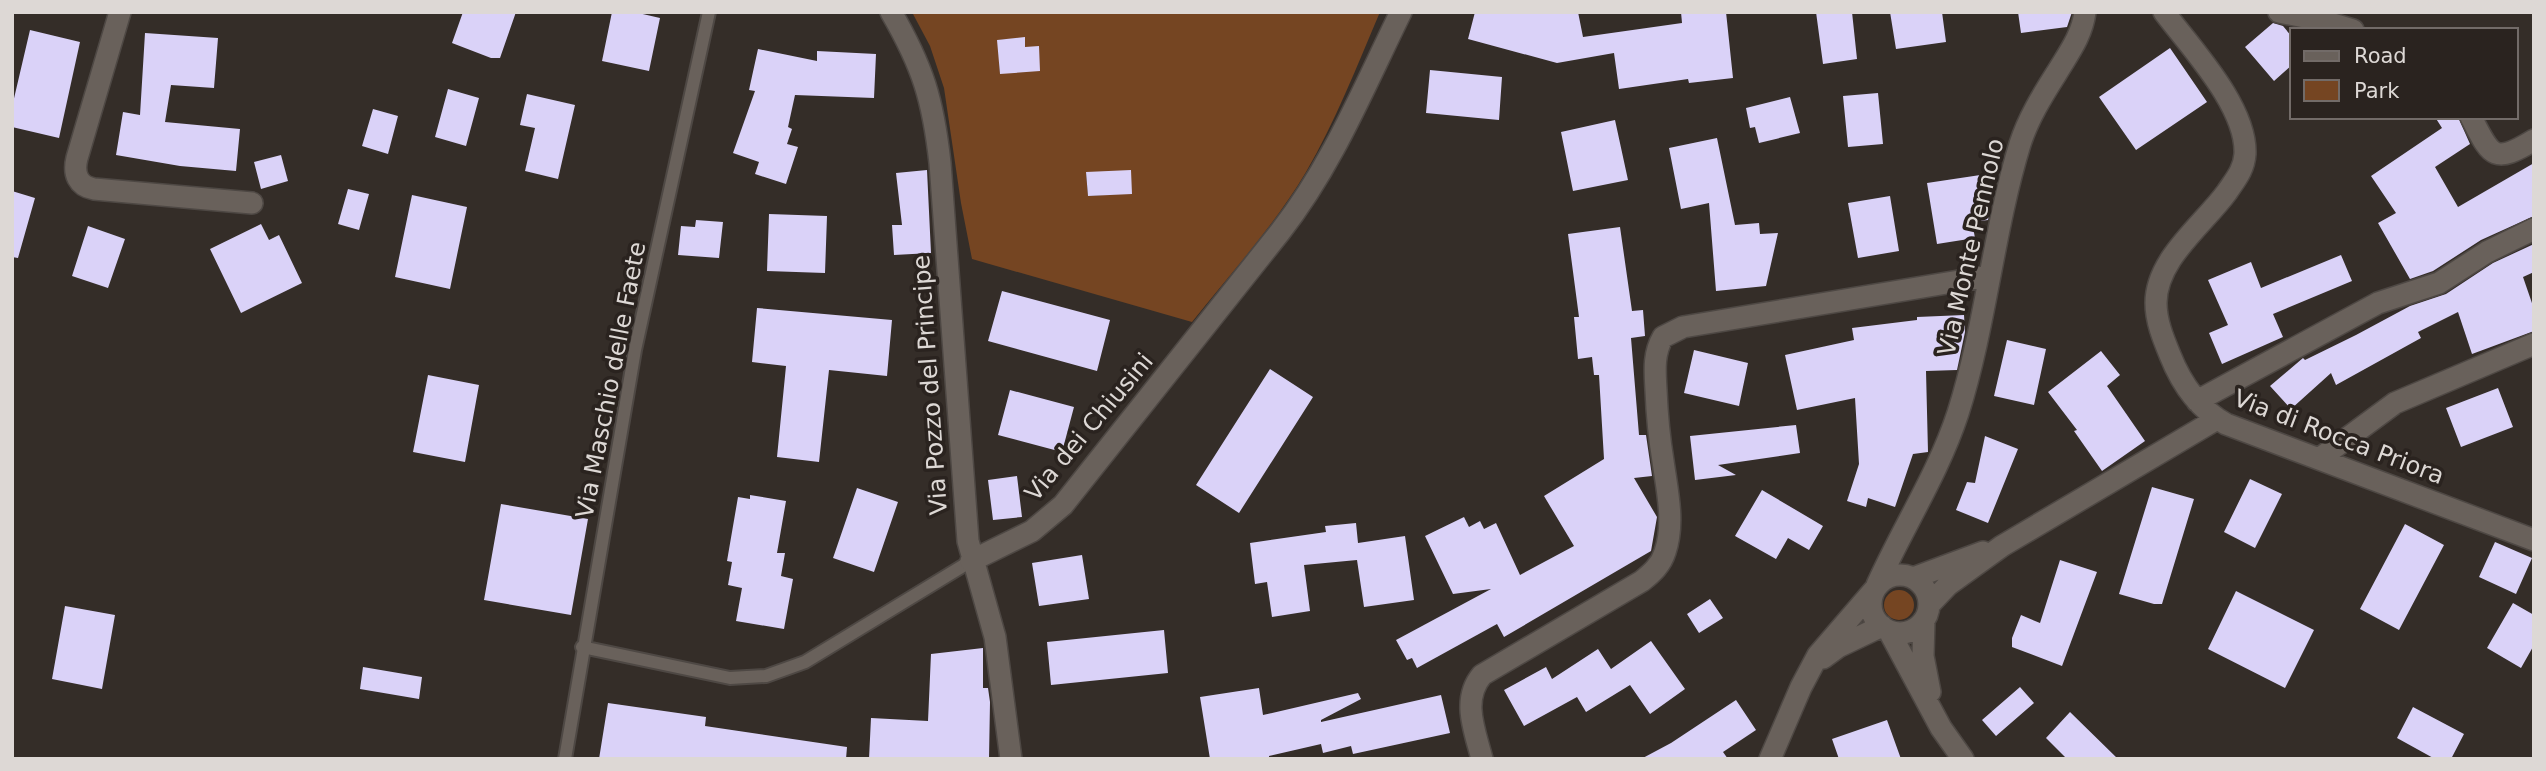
<svg xmlns="http://www.w3.org/2000/svg" width="2546" height="771" viewBox="0 0 2546 771" font-family="'DejaVu Sans',sans-serif">
	<style>
		.green { fill: #754522; fill-rule: evenodd }
		.building { fill: #dad2f8 }
		.lines { fill: none; stroke-linecap: round; stroke-linejoin: round }
		.lane-casing { stroke: #4e4844; stroke-width: 16 }
		.street-casing { stroke: #4e4844; stroke-width: 24 }
		.lane { stroke: #69615b; stroke-width: 12 }
		.street { stroke: #69615b; stroke-width: 21 }
		.labels { text-anchor: middle; dominant-baseline: central; stroke-width: 7; stroke-linejoin: round; paint-order: stroke }
		.street-label { font-size: 24px; fill: #ddd8d5; stroke: #2a231f }
	</style>
	<rect width="100%" height="100%" fill="#342d28"/>
	<path class="green" d="M917,12H1380C1357,66 1335,122 1306,172C1274,226 1231,273 1192,322L972,259L961,203L944,88L930,46L913,14ZM1025,38V47L1000,74L998,40ZM1086,172L1132,193L1088,196Z
		M1884 605a15 15 0 1 1 30 0a15 15 0 1 1-30 0Z"/>
	<path class="building" d="M463,12H516L500,58H491L452,43Z
		M612,12H634L660,18L649,71L602,61Z
		M1475,12H1578L1583,37L1682,23L1681,12H1726L1733,78L1689,83L1688,79L1619,89L1614,53L1557,63L1468,39Z
		M1816,12H1852L1857,59L1823,64Z
		M1890,12H1942L1946,42L1896,49Z
		M2018,12H2072L2067,27L2021,33Z
		M2273,23L2283,26L2292,37V65L2274,81L2245,47Z
		M30,30L80,42L59,138L12,127V107Z
		M145,33L218,38L214,88L171,85L165,122L240,129L236,171L180,166L116,155L123,112L140,115Z
		M1025,37V47L1039,46L1040,71L1000,74L997,40Z
		M2170,48L2207,102L2136,150L2099,97Z
		M758,49L817,61V51L876,54L874,98L795,95L788,127L792,129L787,144L798,147L786,184L755,174L759,162L733,153L755,91L749,90Z
		M1430,70L1502,77L1499,120L1426,113Z
		M448,89L479,98L466,146L435,137Z
		M1878,93L1883,144L1848,147L1843,96Z
		M527,94L575,105L558,179L525,171L535,128L520,125Z
		M1790,97L1800,133L1759,143L1755,127L1750,128L1746,108Z
		M373,109L398,116L388,154L362,146Z
		M2435,117H2458L2470,144L2435,167L2458,207L2534,163V216L2481,240L2433,271L2410,279L2378,223L2396,213L2371,176L2442,128Z
		M1615,120L1628,180L1573,191L1561,132Z
		M1717,138L1735,225L1759,223L1760,234L1778,233L1766,286L1716,291L1709,203L1681,209L1669,148Z
		M281,155L288,181L261,189L254,162Z
		M927,170L931,253L894,255L892,225H902L896,173Z
		M1131,170L1132,194L1088,196L1086,172Z
		M1987,174L1992,202L1988,220L1972,222L1975,238L1937,244L1927,183Z
		M348,189L369,194L359,230L338,224Z
		M12,191L35,198L18,258L12,257Z
		M412,195L467,207L450,289L395,277Z
		M1890,196L1899,251L1858,258L1848,203Z
		M769,214L827,216L825,273L767,271Z
		M696,220L723,222L719,258L678,255L681,226L695,227Z
		M261,224L269,240L279,235L302,283L241,313L210,249Z
		M88,226L125,239L108,288L72,276Z
		M1620,227L1632,311L1643,310L1645,336L1631,338L1639,435H1646L1652,476L1634,478L1657,517L1651,551L1504,637L1497,624L1417,668L1412,658L1407,660L1396,640L1491,589L1453,594L1425,536L1464,517L1469,527L1480,521L1484,529L1496,523L1520,575L1574,546L1544,496L1604,459L1599,375H1594L1592,357L1578,359L1574,317H1579L1568,234Z
		M2534,244V272L2523,277L2534,309V331L2472,354L2458,312L2418,332L2421,338L2336,385L2331,373L2291,409L2270,386L2303,358L2305,360L2356,335L2410,306L2446,294L2493,263Z
		M2341,255L2352,281L2273,314L2283,337L2222,364L2209,333L2228,325L2208,280L2251,262L2261,288Z
		M1002,291L1110,320L1097,371L988,341Z
		M757,308L892,320L887,376L829,370L819,462L777,457L786,366L752,362Z
		M1964,315L1965,332L1957,370L1926,371L1928,452L1913,454L1895,507L1868,498L1866,507L1847,501L1859,464L1855,398L1797,410L1785,355L1854,340L1852,328L1917,320V317Z
		M2007,340L2046,349L2034,405L1994,396Z
		M1694,350L1748,363L1739,406L1684,393Z
		M2101,351L2120,375L2107,386L2145,441L2102,471L2074,431L2077,430L2048,392Z
		M1270,369L1313,397L1239,513L1196,485Z
		M428,375L479,385L465,462L413,452Z
		M2498,388L2513,427L2461,447L2446,408Z
		M1010,390L1074,407L1062,452L998,435Z
		M1796,425L1800,453L1718,465L1736,475L1695,480L1690,436Z
		M1985,436L2018,449L1988,523L1956,510L1967,482L1975,483Z
		M1017,476L1022,517L993,520L988,480Z
		M2250,479L2282,494L2255,548L2224,532Z
		M2152,487L2194,499L2162,604H2154L2119,594Z
		M857,488L898,502L874,572L833,558Z
		M1762,490L1823,526L1809,550L1788,538L1776,559L1735,536Z
		M750,495L786,501L777,553H785L781,576L793,579L784,629L736,621L742,588L728,585L732,562L727,561L738,497L750,499Z
		M501,504L588,519L571,615L484,600Z
		M1356,523L1358,543L1405,536L1414,600L1364,607L1357,560L1304,565L1310,611L1272,617L1267,582L1255,584L1250,543L1326,532L1325,526Z
		M2405,524L2444,545L2399,630L2360,609Z
		M2495,542L2532,558L2516,594L2479,577Z
		M1082,555L1089,599L1039,606L1032,563Z
		M2060,560L2097,572L2062,666L2012,647V638L2021,615L2040,623Z
		M2236,591L2314,630L2285,688L2208,649Z
		M1710,599L1723,618L1699,633L1687,614Z
		M2513,603L2534,615V645L2521,668L2487,648Z
		M65,606L115,615L102,689L52,679Z
		M1164,630L1168,673L1051,685L1047,642Z
		M1651,641L1685,689L1650,714L1630,685L1586,712L1577,697L1524,726L1504,690L1546,667L1552,679L1598,649L1611,669Z
		M983,648V688H988L990,702L989,759H869L871,718L928,721L931,654Z
		M363,667L422,677L419,699L360,689Z
		M2020,687L2034,703L1996,736L1982,720Z
		M1259,688L1263,715L1358,693L1361,699L1321,720V722L1441,695L1450,733L1353,754L1351,746L1323,753L1321,744L1269,756V759H1210L1200,697Z
		M1736,700L1756,730L1723,752L1728,759H1641L1671,743Z
		M608,703L706,717L705,726L847,747L846,759H599Z
		M2413,707L2464,734L2451,759H2435L2397,738Z
		M2070,712L2118,759H2067L2046,738Z
		M1887,720L1901,759H1839L1832,739Z"/>
	<g class="lines">
		<g class="lane-casing">
			<path id="lane" d="M582,647L730,678L766,676L805,662L971,561
				M565,759L635,350L709,12"/>
		</g>
		<g class="street-casing">
			<path id="street" d="M120,12L77,158C73,174 78,186 94,189L252,203
				M891,12C923,67 933,100 940,163L968,541L995,637L1011,759
				M2164,12C2192,49 2247,107 2245,154C2244,170 2235,180 2227,192C2203,225 2156,259 2156,303C2156,321 2163,338 2170,355C2181,383 2199,409 2226,424L2534,540
				M2279,12L2320,20L2353,30
				M2471,117C2491,156 2493,165 2534,140
				M2197,401L2378,303L2439,283L2487,252L2534,229
				M2319,459L2395,403L2534,344
				M971,561L1032,531L1063,505L1280,232C1332,166 1364,87 1401,12
				M1871 604a29 29 0 1 1 58 0a29 29 0 1 1-58 0Z
				M1913,578L1983,552
				M1877,585C1903,527 1938,474 1958,413C1986,325 1993,232 2020,144C2028,119 2042,96 2056,74C2068,54 2082,36 2085,12
				M1929,605L1948,585L2002,546L2217,419
				M1924,620L1923,656L1930,692
				M1889,631L1941,728L1963,759
				M1823,658L1838,647L1882,626
				M1482,759C1475,731 1461,700 1482,675L1642,581C1652,573 1661,565 1665,552C1675,523 1667,490 1663,461C1659,437 1657,414 1656,390C1655,372 1653,354 1663,337L1683,327L1989,276
				M1770,759L1801,687L1818,655L1874,590"/>
		</g>
		<use href="#lane" class="lane"/>
		<use href="#street" class="street"/>
	</g>
	<g class="labels">
		<g class="street-label">
			<text transform="translate(1971 247) rotate(-77)">Via Monte Pennolo</text>
			<text transform="translate(611 380) rotate(-79)">Via Maschio delle Faete</text>
			<text transform="translate(930 385) rotate(-94)">Via Pozzo del Principe</text>
			<text transform="translate(1089 427) rotate(-50)">Via dei Chiusini</text>
			<text transform="translate(2339 437) rotate(21)">Via di Rocca Priora</text>
		</g>
	</g>
	<rect width="2546" height="771" fill="none" stroke="#ddd8d5" stroke-width="28"/>
	<rect x="2290" y="28" width="228" height="91" fill="#2a231f" stroke="#726b68" stroke-width="2"/>
	<rect x="2304" y="51" width="35" height="10" fill="#69615b" stroke="#726b68" stroke-width="2"/>
	<text x="2354" y="63" font-size="21" fill="#ddd8d5">Road</text>
	<rect x="2304" y="80" width="35" height="21" fill="#754522" stroke="#726b68" stroke-width="2"/>
	<text x="2354" y="98" font-size="21" fill="#ddd8d5">Park</text>
</svg>
